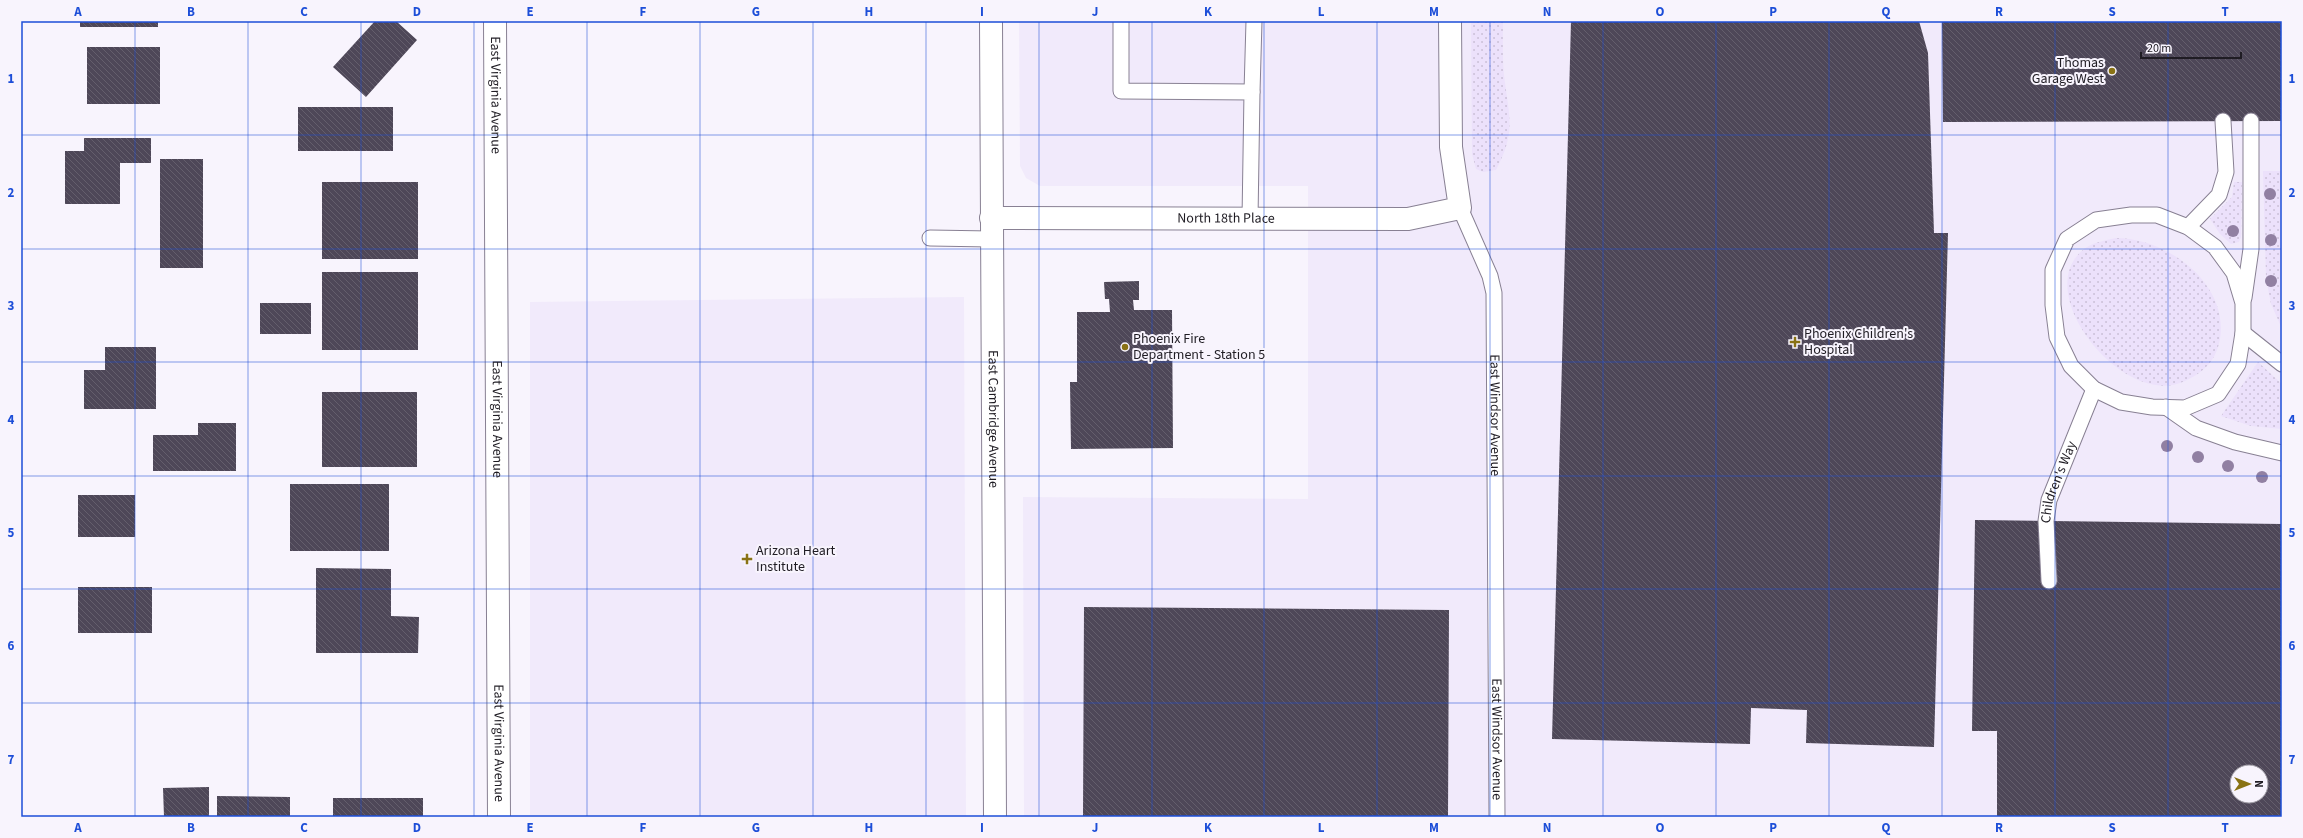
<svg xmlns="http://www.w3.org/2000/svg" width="2303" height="838" viewBox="0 0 2303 838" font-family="'Source Sans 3',sans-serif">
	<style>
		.built { fill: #f1eafb; fill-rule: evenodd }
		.grass { fill: url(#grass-dots) }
		.building { fill: url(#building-back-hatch); fill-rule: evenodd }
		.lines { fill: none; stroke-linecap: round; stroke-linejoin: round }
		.service-casing { stroke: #888093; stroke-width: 17 }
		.minor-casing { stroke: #888093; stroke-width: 24 }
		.tertiary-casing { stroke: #888093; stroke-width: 24 }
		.service { stroke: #fff; stroke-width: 15 }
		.minor { stroke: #fff; stroke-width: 22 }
		.tertiary { stroke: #fff; stroke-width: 22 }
		.tree { fill: #9180a2 }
		.grid { fill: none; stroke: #1d4ed8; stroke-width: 1; stroke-opacity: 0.55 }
		.poi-dot { fill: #897214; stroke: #f8f4fd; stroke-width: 1.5 }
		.labels { text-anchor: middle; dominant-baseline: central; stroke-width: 4; stroke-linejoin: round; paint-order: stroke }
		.poi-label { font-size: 14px; fill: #1f1c23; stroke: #f8f4fd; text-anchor: start }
		.street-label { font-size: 14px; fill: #1f1c23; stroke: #f8f4fd }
		.neatline { fill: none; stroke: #1d4ed8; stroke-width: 1.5 }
		.grid-label { font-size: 13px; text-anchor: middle; font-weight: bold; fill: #1d4ed8 }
	</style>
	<defs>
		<pattern id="grass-dots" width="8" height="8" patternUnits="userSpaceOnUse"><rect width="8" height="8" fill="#ece1fb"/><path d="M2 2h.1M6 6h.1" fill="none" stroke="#cac0d7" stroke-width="1.8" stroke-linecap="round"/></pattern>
		<pattern id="building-back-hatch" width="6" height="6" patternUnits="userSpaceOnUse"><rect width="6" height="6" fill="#4e4758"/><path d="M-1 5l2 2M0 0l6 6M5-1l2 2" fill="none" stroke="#645e6c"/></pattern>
	</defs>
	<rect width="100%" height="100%" fill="#f8f4fd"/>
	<path class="built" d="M1019,21H2282V817H1024L1023,497L1308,499V186H1040L1026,178L1020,166ZM2237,772H2261V796H2237Z
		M964,297L966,817H530V302Z"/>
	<path class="grass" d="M1471,21H1503C1503,41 1502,63 1505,83C1510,120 1515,134 1496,170L1483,172L1476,169L1472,154Z
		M2263,171H2282V329L2271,304L2266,278Z
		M2234,182H2242L2241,237L2239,242L2231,244L2220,234L2210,219L2232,197Z
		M2116,238C2167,238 2229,283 2220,339C2216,361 2204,372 2185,381C2124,411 2025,288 2087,247C2095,242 2107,240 2116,238Z
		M2258,362L2282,384V429L2251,426L2221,416Z"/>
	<path class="building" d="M80,21H158V27H80Z
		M375,21H396L417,40L366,97L333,67Z
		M1571,21H1919L1928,53L1934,233H1948L1934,747L1806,743L1807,710L1751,708L1750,744L1552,739Z
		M1942,21H2282V121L1943,122Z
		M87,47H160V104H87Z
		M298,107H393V151H298Z
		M84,138H151V163H120V204H65V151H84Z
		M160,159H203V268H160Z
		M322,182H418V259H322Z
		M322,272H418V350H322Z
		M1139,281V300H1133L1134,310H1172L1173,448L1071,449L1070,382H1077V312H1110L1109,299H1105L1104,282Z
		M260,303H311V334H260Z
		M105,347H156V409H84V370H105Z
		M322,392H417V467H322Z
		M198,423H236V471H153V435H198Z
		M290,484H389V551H290Z
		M78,495H135V537H78Z
		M1975,520L2282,524V817H1997V731H1972ZM2237,772H2261V796H2237Z
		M316,568L391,569V616L419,617L418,653H316Z
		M78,587H152V633H78Z
		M1084,607L1449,610L1448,817H1083Z
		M209,787V817H164L163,788Z
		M217,796L290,797V817H217Z
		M333,798H423V817H333Z"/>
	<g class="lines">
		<g class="service-casing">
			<g id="service">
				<path d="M1121,21V91L1252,92L1250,219"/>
				<path d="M1252,92L1254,21"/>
				<path id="s1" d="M1460,208L1490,276L1494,293L1497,817"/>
				<path d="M2131,215H2157L2188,227L2215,247L2234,273L2243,303V333L2238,364L2218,394L2185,408L2152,407L2121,402L2094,389L2071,366L2057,337L2053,305V270L2067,239L2096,220Z"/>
				<path d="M2188,227L2219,195L2226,172L2223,121"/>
				<path d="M930,238L991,239"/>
				<path d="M2244,298L2251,249V121"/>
				<path d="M2243,333L2282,364"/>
				<path d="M2166,407L2196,428L2235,442L2282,453"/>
				<path id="s2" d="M2049,581L2046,521L2049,500L2094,389"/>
			</g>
		</g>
		<g class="minor-casing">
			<g id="minor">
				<path id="s3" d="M495,21L499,817"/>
				<path id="s4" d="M991,218L1408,219L1460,208L1451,147L1450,21"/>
			</g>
		</g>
		<g class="tertiary-casing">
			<g id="tertiary">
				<path id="s5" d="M991,21L995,817"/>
			</g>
		</g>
		<use href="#service" class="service"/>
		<use href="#minor" class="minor"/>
		<use href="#tertiary" class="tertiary"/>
	</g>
	<g class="tree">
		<circle cx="2270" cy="194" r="6"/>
		<circle cx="2233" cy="231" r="6"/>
		<circle cx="2271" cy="240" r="6"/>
		<circle cx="2271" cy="281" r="6"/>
		<circle cx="2167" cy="446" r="6"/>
		<circle cx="2198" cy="457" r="6"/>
		<circle cx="2228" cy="466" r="6"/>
		<circle cx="2262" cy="477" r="6"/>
	</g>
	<path class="grid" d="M135,21V817M248,21V817M361,21V817M474,21V817M587,21V817M700,21V817M813,21V817M926,21V817M1039,21V817M1152,21V817M1264,21V817M1377,21V817M1490,21V817M1603,21V817M1716,21V817M1829,21V817M1942,21V817M2055,21V817M2168,21V817M21,135H2282M21,249H2282M21,362H2282M21,476H2282M21,589H2282M21,703H2282"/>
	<g class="poi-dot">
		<circle cx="2112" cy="71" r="4"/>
		<path d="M1793 336h4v4h4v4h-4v4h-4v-4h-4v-4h4z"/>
		<circle cx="1125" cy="347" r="4"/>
		<path d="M745 553h4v4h4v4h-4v4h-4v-4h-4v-4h4z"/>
	</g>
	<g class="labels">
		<g class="poi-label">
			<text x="2104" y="63" text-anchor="end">Thomas<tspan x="2104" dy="16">Garage West</tspan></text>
			<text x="1804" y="334">Phoenix Children's<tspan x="1804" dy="16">Hospital</tspan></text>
			<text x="1133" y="339">Phoenix Fire<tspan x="1133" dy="16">Department - Station 5</tspan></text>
			<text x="756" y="551">Arizona Heart<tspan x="756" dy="16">Institute</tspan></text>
		</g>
		<g class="street-label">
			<text stroke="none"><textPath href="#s3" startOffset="74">East Virginia Avenue</textPath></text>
			<text stroke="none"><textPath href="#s4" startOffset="235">North 18th Place</textPath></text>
			<text stroke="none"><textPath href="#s1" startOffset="214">East Windsor Avenue</textPath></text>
			<text stroke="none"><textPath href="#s3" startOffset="398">East Virginia Avenue</textPath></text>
			<text stroke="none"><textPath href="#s5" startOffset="398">East Cambridge Avenue</textPath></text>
			<text stroke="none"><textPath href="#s2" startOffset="101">Children's Way</textPath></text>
			<text stroke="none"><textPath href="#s1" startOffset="538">East Windsor Avenue</textPath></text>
			<text stroke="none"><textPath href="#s3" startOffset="722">East Virginia Avenue</textPath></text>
		</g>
	</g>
	<rect width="2303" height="838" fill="none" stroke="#f8f4fd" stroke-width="44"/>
	<g transform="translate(2249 784) rotate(90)"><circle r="19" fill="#f8f4fd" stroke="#a19ea6"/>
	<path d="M0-3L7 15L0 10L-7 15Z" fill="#897214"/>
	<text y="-6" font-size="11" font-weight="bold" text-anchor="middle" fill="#1f1c23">N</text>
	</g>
	<path d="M2141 52v6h100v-6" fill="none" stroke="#1f1c23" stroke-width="2"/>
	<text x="2147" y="52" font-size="12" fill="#1f1c23" stroke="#f8f4fd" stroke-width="3" paint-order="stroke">20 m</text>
	<rect x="22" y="22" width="2259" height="794" class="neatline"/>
	<g class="grid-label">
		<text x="78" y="16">A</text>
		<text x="191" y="16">B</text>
		<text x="304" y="16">C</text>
		<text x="417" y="16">D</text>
		<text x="530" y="16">E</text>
		<text x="643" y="16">F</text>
		<text x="756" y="16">G</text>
		<text x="869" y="16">H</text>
		<text x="982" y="16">I</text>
		<text x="1095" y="16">J</text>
		<text x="1208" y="16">K</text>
		<text x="1321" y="16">L</text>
		<text x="1434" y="16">M</text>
		<text x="1547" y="16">N</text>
		<text x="1660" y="16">O</text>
		<text x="1773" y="16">P</text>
		<text x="1886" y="16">Q</text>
		<text x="1999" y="16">R</text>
		<text x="2112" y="16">S</text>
		<text x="2225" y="16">T</text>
		<text x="11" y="83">1</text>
		<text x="2292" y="83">1</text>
		<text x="11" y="197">2</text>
		<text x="2292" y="197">2</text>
		<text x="11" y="310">3</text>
		<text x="2292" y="310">3</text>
		<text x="11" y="424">4</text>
		<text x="2292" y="424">4</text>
		<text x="11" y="537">5</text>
		<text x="2292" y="537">5</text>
		<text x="11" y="650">6</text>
		<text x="2292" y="650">6</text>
		<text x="11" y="764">7</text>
		<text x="2292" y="764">7</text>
		<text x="78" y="832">A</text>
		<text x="191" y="832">B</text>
		<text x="304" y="832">C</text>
		<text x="417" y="832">D</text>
		<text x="530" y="832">E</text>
		<text x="643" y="832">F</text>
		<text x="756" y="832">G</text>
		<text x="869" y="832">H</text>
		<text x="982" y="832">I</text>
		<text x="1095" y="832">J</text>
		<text x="1208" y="832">K</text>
		<text x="1321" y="832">L</text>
		<text x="1434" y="832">M</text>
		<text x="1547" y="832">N</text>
		<text x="1660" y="832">O</text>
		<text x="1773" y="832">P</text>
		<text x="1886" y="832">Q</text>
		<text x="1999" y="832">R</text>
		<text x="2112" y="832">S</text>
		<text x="2225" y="832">T</text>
	</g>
</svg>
